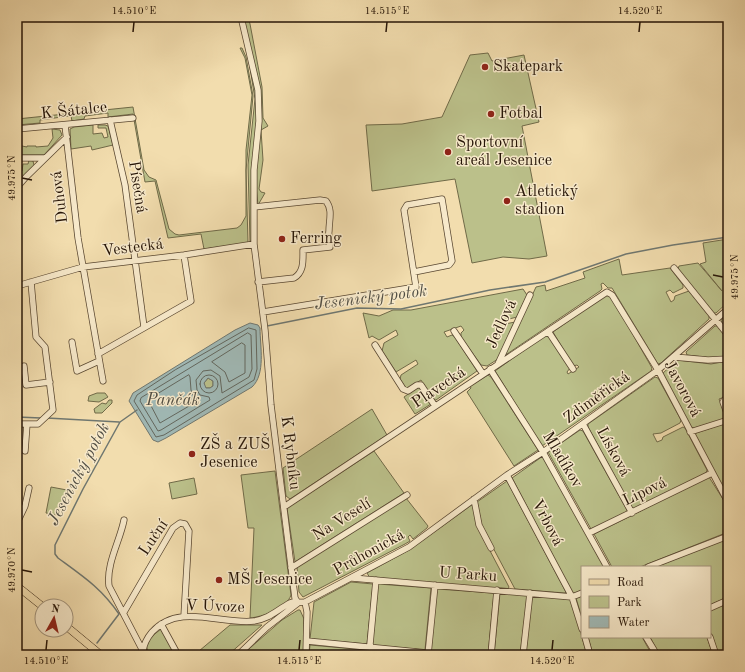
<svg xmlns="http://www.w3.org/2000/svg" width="745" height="672" viewBox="0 0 745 672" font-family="'Old Standard TT',serif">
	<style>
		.green { fill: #bbc08a; stroke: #706a48 }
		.water { fill: #a0b9b6; stroke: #6f7770; fill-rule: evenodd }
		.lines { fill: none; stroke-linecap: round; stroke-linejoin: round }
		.shore { stroke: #63675e; stroke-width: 1 }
		.stream { stroke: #6f7770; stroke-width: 1.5 }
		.minor-casing { stroke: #594731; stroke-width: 7 }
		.major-casing { stroke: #261507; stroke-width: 8 }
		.minor { stroke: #f7e9ca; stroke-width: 5.5 }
		.major { stroke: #f2ddae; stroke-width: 7 }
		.ticks { fill: none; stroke: #261507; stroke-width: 1.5 }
		.poi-dot { fill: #8f2418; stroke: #f7e9ca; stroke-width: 1.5 }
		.labels { text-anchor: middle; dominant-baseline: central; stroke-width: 3; stroke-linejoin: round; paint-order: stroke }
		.poi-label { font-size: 16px; fill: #261507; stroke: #f7e9ca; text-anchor: start }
		.street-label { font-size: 16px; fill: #261507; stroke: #f7e9ca }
		.water-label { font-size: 17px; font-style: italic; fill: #514e44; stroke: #f7e9ca }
		.neatline { fill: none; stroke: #261507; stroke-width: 1.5 }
		.ticks-label { font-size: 10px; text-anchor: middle; fill: #261507 }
	</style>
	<rect width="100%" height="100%" fill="#f2ddae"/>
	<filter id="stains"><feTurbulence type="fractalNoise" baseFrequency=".005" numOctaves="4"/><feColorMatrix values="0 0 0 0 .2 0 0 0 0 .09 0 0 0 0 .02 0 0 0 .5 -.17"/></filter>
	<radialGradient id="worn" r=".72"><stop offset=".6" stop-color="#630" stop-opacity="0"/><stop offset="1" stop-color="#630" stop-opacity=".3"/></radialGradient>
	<path class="green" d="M243,17H248L250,24L262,87L263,118L268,126L261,130L263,160L259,189L261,192L265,193L258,205L255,177L260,109Z
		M240,48H242L246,57L253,96L246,170L248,243L204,249L201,234L168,238L155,181L145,182L133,114L108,117V113L85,116L84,119L72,121L71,116H69L40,120V123L17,125V119L133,107L144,170L149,177L156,180L169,229L175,234L179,235L237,228L241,225L246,216V150L252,95L245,58Z
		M488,53L492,61L524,55L539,122L522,126L547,256L529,259L503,257L472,263L455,179L372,191L366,125L402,124L442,117L470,55Z
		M248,56L255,85L257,112L252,239L250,242L248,165L255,99Z
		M93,125V134L102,133L104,138L108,137L106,128H98V125H105L108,126L113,145L92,150L91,146L71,149L70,129L74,127Z
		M52,129L60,130L62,135L44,155H17V145L27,147V146H36V147L48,146L53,138Z
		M29,160L33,161L34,165L17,182V175L22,171L23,164H28Z
		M728,239V302L716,313H713L678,269L679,266L698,263L722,291L700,264L706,262L703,243Z
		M619,259L622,275L670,268L683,285V288L673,293L670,290L666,292L671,302L674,300L675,296L689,291L709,316V319L661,363L658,364L612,288H608L603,283L601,284L602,289L600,291L504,356L536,287L545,285L546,291L585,278L583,272Z
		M523,289L527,295L517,317L505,320V324L515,322L498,359L487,366L481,365L461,337V333L464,330L461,326L444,332L447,337L452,335L455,337L477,371L436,400H434L421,380L408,388L405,387L400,379L401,375L418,364L416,360L396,372L382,351L384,343L398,335L396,330L379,340L372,336L369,338L363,313L379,316L393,310H411Z
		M605,295L611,296L652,368L651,371L542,446L495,371L544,336L550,337L570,368L567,372L568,374L579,367L577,365L573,366L553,332Z
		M728,314V332L721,323V320Z
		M715,326H718L728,338V356L712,358L687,355L686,352Z
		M677,360L711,364L728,361V399L727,396L719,399L726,416L725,419L694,428L691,427L662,374Z
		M488,375L491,377L538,450L514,466L467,392L471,388L470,386Z
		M655,377L658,378L681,420L680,423L661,433L653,434L657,442L662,440L663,437L683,427L685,428L707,470L706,473L634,509L632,508L588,427V424Z
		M208,378L213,381V386L210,388H205L204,383Z
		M417,388H420L431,404L415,414L404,397Z
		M97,393H105L108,397L99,402L88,401L89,396Z
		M109,400H112V403L102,413H95L94,409L102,403L106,404Z
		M372,409L387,435L290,499L286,496L283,468Z
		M726,423L728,424V496L695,436L696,433Z
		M580,430L583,431L627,510L626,513L591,529L548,452Z
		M374,451L404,493L295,562L287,508Z
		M543,456L604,567H582V590L573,594L512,478Z
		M275,471L291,595C287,608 262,617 250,618L254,528H248L241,475Z
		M709,477L728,507V532L640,567H612L594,534Z
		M194,478L197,494L172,499L169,483Z
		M507,481L566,592L565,593L515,589L482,527L477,502Z
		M51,487L67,490L62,516L46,513Z
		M406,498L428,526L427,528L413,539L410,535L408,537L410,541L405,544L303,597L299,592L297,567Z
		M473,504L478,528L509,587L508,589L370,578L367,573L409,550Z
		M728,538V597L710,605V567H655Z
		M351,582L373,584L367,644L310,639L314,602Z
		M378,584L431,588L425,650L372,645Z
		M437,589L494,593L488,655H430Z
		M500,593L528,595L520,655H494Z
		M531,596L571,599L587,655H525Z
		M582,596V618L576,598Z
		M728,603V655H719L710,631V610Z
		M298,610H300L304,619V655H242L282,620Z
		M230,625H262L228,655H203L199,651Z
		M161,629L176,655H149L146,645L151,637Z
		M588,637H642L652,655H593Z
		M650,637H707L713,655H660Z
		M310,645L366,650V655H309Z
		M372,650L419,655H371Z"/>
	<path class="water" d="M250,323L258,325L260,328C260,346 266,374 252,387L166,438L158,442L153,440L129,401L133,393L235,330ZM208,378L213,381V386L210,388H206L204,383Z"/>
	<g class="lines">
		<path class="shore" d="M249,328L256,330L257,369L254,380L164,435L156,437L134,401L137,395L175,370Z
			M248,333L251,335L252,369L249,377L222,393L220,376L211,370L203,371L196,380L197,390L200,395L209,397L210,400L161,430L158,431L140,401L141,398Z
			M242,343L245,345V373L229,382L225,372L212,362Z
			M189,375L190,377L191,390L196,402L160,423L148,400Z
			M200 384a9 9 0 1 1 18 0a9 9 0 1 1-18 0Z"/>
		<path class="stream" d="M267,326L357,308L401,309L490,290L545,282L626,254L673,245L728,237
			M17,417L41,418
			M47,418L119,422
			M97,643L119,614C101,588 84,577 58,558L55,554V545L83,489L120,422L137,410
			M86,655L88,652"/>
		<g class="minor-casing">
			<path id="minor" d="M241,17L258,90L259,121L254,170V244L265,330L271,405L295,598L298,603
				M110,120L125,185L144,327
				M65,125L78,238L103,381
				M17,129L133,118
				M17,158H44
				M17,198L19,185L26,177L67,137
				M254,207L320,200L326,201C333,210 329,220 329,231C328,236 330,242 330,247L303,250C303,261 304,272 294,278L258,282
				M674,268L728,335
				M17,286L83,267L184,255L254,244
				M263,312L416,287L404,210L407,205L442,199L452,261L449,265L414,272
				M454,331L483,374
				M548,331L573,369
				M72,342L77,371L99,361
				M375,345L403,389L408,391L417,385H421L435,406
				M98,354L191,301L184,255
				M674,357L708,360L728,359
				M498,364L530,295
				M24,366L26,385L50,382
				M490,369L543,452L607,567
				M726,398L723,402L728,416
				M17,424H38L53,410L45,347L36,337L31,282
				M583,424L632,513
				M690,432L728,420
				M25,451L27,424
				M507,475L572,597L582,629
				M474,499L479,525L491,548
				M284,507L607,292L612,295L658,370L728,502
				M124,520C120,541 106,564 109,586L145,655
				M17,523L25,506L29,488
				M589,533L712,473
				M648,567L728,536
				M291,568L407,495
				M352,578L572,597L582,593
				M305,602L307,612L306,655
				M710,608L728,600
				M124,612L173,528L180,523L185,524L189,531L184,616
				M161,624L178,655
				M585,637L590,655
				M646,637L657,655
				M710,637L716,655
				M307,641L428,653
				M143,651C144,643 147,638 152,632C179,602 221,625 254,621C269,619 277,610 290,603C294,601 300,603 305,602L409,547L507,475L543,452L658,370L728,309
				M238,655L267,627L298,603
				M369,655L376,580
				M428,655L435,585
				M491,655L497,590
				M523,655L530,593"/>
		</g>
		<g class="major-casing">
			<path id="major" d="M17,586L42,606
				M66,626L101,655"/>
		</g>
		<use href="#minor" class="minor"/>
		<use href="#major" class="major"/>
	</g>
	<path class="ticks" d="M133,32L134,22M386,32L387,22M639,32L640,22M22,178L32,180M713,275L723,277M22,570L32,572M46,650L47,640M299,650L300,640M552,650L553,640"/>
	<g class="poi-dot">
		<circle cx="485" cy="67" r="4"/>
		<circle cx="491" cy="114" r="4"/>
		<circle cx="448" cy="152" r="4"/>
		<circle cx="507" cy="201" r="4"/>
		<circle cx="282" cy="239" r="4"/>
		<circle cx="192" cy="454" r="4"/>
		<circle cx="219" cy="580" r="4"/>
	</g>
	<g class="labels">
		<g class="poi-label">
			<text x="493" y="67">Skatepark</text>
			<text x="499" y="114">Fotbal</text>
			<text x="456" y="143">Sportovní<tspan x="456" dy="18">areál Jesenice</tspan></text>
			<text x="515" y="192">Atletický<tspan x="515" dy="18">stadion</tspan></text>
			<text x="290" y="239">Ferring</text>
			<text x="200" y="445">ZŠ a ZUŠ<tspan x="200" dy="18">Jesenice</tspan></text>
			<text x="227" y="580">MŠ Jesenice</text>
		</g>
		<g class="street-label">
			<text transform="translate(74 111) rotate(-6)">K Šátalce</text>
			<text transform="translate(137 187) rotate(81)">Písečná</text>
			<text transform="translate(60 197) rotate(-97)">Duhová</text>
			<text transform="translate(133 248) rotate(-7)">Vestecká</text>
			<text transform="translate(502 324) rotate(-65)">Jedlová</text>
			<text transform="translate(439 388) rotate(-34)">Plavecká</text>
			<text transform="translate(682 389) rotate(62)">Javorová</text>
			<text transform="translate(597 398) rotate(-36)">Zdiměřická</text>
			<text transform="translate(613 452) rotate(61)">Lísková</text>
			<text transform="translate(290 453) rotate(83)">K Rybníku</text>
			<text transform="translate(562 460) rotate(59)">Mladíkov</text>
			<text transform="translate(645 492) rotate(-26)">Lipová</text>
			<text transform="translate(342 520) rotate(-32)">Na Veselí</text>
			<text transform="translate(547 523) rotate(62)">Vrbová</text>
			<text transform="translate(154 538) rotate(-56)">Luční</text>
			<text transform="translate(369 553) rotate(-29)">Průhonická</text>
			<text transform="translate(468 575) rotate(4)">U Parku</text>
			<text transform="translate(215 607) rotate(2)">V Úvoze</text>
		</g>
		<g class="water-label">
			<text transform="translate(371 298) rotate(-7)">Jesenický potok</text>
			<text x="173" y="400">Pančák</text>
			<text transform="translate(79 474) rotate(-62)">Jesenický potok</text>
		</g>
	</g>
	<rect width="745" height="672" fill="none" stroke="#f2ddae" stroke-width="44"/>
	<rect x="581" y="566" width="130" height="72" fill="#f7e9ca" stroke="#a3947c"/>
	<rect x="589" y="579" width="20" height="6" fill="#f2ddae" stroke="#a3947c"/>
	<text x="617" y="586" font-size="12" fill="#261507">Road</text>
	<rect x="589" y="596" width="20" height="12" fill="#bbc08a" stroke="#a3947c"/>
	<text x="617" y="606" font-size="12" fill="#261507">Park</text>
	<rect x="589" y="616" width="20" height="12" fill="#a0b9b6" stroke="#a3947c"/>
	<text x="617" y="626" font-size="12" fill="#261507">Water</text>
	<g transform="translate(54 618) rotate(8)"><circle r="19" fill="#f7e9ca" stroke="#a3947c"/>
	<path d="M0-3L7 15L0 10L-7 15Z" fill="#8f2418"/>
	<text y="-6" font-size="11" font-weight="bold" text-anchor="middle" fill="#261507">N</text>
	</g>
	<rect x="22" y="22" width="701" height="628" class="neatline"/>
	<g class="ticks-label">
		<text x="134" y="14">14.510°E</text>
		<text x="387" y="14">14.515°E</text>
		<text x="640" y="14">14.520°E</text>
		<text transform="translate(11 178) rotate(-90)" y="4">49.975°N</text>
		<text transform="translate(734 277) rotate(-90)" y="4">49.975°N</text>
		<text transform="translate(11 570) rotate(-90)" y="4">49.970°N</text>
		<text x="46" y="664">14.510°E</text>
		<text x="299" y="664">14.515°E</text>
		<text x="552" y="664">14.520°E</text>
	</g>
	<rect width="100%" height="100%" filter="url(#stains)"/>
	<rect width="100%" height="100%" fill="url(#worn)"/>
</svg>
